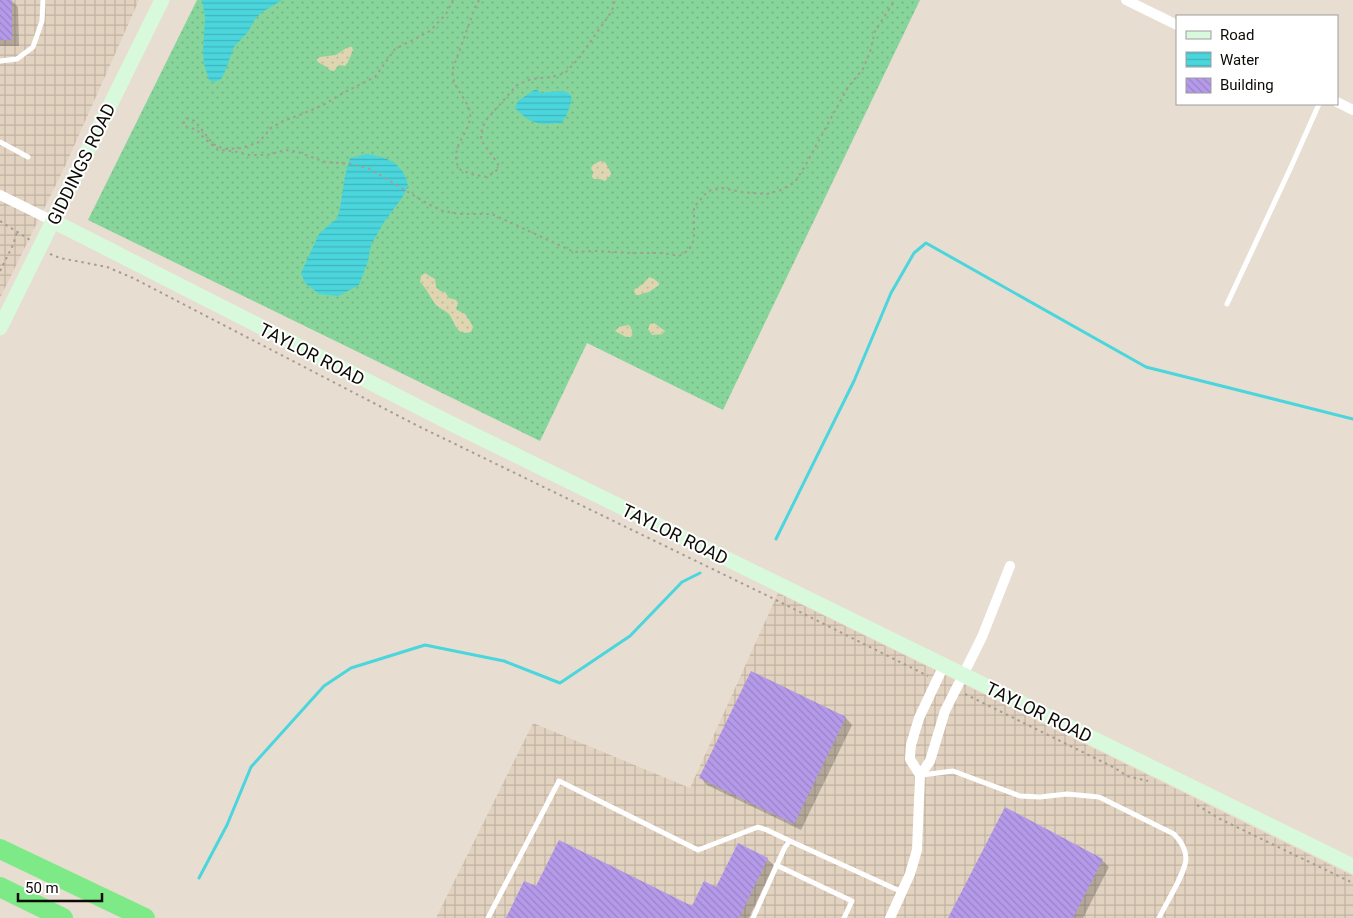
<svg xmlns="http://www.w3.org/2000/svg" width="1353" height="918" viewBox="0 0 1353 918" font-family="Roboto,sans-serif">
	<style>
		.industrial { fill: url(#industrial-grid) }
		.grass { fill: url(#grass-dots) }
		.sand { fill: url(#sand-dots) }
		.water { fill: url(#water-rules) }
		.shadow { fill: #0003 }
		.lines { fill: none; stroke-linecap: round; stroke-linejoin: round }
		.stream { stroke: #4bd5dc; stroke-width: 3 }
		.building { fill: url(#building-back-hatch) }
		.path { stroke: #a59c93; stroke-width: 2; stroke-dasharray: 2.5 4; stroke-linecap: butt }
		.lane { stroke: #fff; stroke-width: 5 }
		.street { stroke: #fff; stroke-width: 10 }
		.secondary { stroke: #d8f9db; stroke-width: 15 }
		.highway { stroke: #7eea87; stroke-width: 20 }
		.labels { text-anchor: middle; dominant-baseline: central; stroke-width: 4; stroke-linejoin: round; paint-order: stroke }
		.street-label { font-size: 18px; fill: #0e0b07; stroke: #fff }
	</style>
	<defs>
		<pattern id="industrial-grid" width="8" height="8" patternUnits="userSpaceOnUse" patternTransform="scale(1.25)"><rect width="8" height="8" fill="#e2d2c0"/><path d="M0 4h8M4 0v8" fill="none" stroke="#c1b3a4"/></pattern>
		<pattern id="grass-dots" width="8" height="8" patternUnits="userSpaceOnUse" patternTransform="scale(1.25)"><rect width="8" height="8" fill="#87d59a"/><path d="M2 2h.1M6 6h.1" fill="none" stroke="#73b683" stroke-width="1.8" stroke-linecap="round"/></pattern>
		<pattern id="sand-dots" width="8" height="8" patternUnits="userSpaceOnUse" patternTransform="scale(1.25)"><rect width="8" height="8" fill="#dfd6b1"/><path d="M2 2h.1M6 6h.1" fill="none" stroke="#beb697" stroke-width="1.8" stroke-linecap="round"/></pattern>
		<pattern id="water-rules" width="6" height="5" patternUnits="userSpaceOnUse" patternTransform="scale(1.25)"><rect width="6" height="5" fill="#4bd5dc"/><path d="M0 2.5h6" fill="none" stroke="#40b6bb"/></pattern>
		<pattern id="building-back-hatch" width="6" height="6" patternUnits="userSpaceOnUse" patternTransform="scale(1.25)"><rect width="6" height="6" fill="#b59aea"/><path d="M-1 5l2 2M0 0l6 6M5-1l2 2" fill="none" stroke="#9a83c7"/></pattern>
	</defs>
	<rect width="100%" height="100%" fill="#e8ddd1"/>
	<path class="industrial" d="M0,0H139L66,164L0,298Z
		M778,593L1353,876V918H436L533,723L690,788Z"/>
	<path class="grass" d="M197,0H920L723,410L587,343L540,441L88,220Z"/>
	<path class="sand" d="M348,47H352L353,50L348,62L345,66L339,65L334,71C329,71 329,68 325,66C322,64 320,64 317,61V59L320,57L336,55Z
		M600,161L605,162L611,173L610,176L605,181L600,179H594L592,177L593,172L591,168L593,165Z
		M425,273L431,277L435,279L436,287L440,291L445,292L449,298L456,300L458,303L456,309C459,312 463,312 465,314C468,318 471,323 473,327L471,332C456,336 456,324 449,314C445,310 440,309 436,305C430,297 427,289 420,282L421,276Z
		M649,277L654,279L659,283V285L649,292L644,293L639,295H636L634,291L635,289L643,284Z
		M654,323L665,331L663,334L652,335L648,329L650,324Z
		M628,325L630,326L633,333L631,337H626L615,331L619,327Z"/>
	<path class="water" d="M202,0H282L262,12L255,19L248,32L234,47L224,74L221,79L214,82L209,80L204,64L203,51L205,17Z
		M534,90H537L541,93C546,92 562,90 567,92C570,94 571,96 572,99C569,108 567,118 560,124C555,122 553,124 548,124C532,124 525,118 515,108L518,101Z
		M367,154C381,156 397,160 404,174C406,177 407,182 408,186L402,198L384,222L371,245L368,261L359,285L338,296L319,294L305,283L301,273L319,234L330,224L337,219L340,208L345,176L350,158Z"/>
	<path class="shadow" d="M0,0H11L18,7L19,46H0Z
		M752,672L846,718L852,725L801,830L707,785L701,778Z
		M767,859L774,865L749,918H508L536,888L693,908L717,889Z
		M1102,860L1109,867L1083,918H950Z"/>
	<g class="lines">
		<path class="stream" d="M776,539L854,381L891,293L914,253L926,243L1146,367L1353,419
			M199,878L227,825L251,767L324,686L351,668L425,645L504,661L560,683L630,636L682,582L700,573"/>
	</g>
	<path class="building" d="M0,0H12V40H0Z
		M751,671L846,717L794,824L699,778Z
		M1005,807L1103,859L1073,918H948Z
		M559,840L692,906L704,881L716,887L738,843L768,858L739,918H506L524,881L536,886Z"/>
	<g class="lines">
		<path class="path" d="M453,0L446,14L430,31L395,49L375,77L345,92L323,105L302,114L283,121L271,128L259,142L242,148L224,149L213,144L195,121L186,118L183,124L188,128L196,129L204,138L218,150L233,151L249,155H267L286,150L298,152L325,162L352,164L370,169L428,204L443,211L459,214H492L574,252L596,251L630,253H663L679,256L689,250L694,240V207L708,191L723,188L741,192L767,194L781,190L795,182L805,166L848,87L863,69L870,52L875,31L895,0
			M479,0L476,5L452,71C453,74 453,79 454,82C458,92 472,106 470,118C468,136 449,146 459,169L471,174L487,177L497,170L498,164L481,140L482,128L487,119L517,85L531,79L552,77L565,73L579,58L612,11L615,0
			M0,221L30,240
			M50,254L60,258L107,267L133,278L416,425L768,596L928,676
			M0,271L13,245L17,232
			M965,694L1115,768L1127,776L1148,781
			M1197,805L1220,819L1353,883"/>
		<path class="lane" d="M0,61L17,59L33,47L42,21L43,0
			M0,142L28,157
			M1227,304L1291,167L1319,104
			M922,775L953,771L1020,796L1040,797L1067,794L1099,797L1174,834C1181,841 1186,849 1186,859C1185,874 1166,903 1159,918
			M776,865L852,901L844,918
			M488,918L559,781L698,850L758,827L767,830L790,841
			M753,918L785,847L790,841L902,892"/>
		<path class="street" d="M1126,0L1177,25
			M1337,102L1353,110
			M0,195L53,221
			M920,775L910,759L911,745L919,718L944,665
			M890,918L910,874L917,850L920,775L930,761L945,711L982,637L1010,566"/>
		<path class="secondary" d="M53,221L450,423L1353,866
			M0,328L162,0"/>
		<path class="highway" d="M0,849L145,918
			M0,887L63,918"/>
	</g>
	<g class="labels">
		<g class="street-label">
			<text transform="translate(81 164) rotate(-64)">GIDDINGS ROAD</text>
			<text transform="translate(312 354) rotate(27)">TAYLOR ROAD</text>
			<text transform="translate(675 534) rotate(26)">TAYLOR ROAD</text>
			<text transform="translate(1039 712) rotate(26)">TAYLOR ROAD</text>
		</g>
	</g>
	<rect x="1176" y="15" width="162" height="90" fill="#ffffff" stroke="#9f9d9c"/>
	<rect x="1186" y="31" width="25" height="8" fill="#d8f9db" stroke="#9f9d9c"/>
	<text x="1220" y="40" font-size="15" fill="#0e0b07">Road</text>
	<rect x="1186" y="52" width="25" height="15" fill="url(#water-rules)" stroke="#9f9d9c"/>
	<text x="1220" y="65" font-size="15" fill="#0e0b07">Water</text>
	<rect x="1186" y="78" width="25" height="15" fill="url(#building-back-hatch)" stroke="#9f9d9c"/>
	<text x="1220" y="90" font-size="15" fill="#0e0b07">Building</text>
	<path d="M18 893v8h84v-8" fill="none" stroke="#0e0b07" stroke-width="2.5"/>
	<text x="25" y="893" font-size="15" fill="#0e0b07" stroke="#ffffff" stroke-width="4" paint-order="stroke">50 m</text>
</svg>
